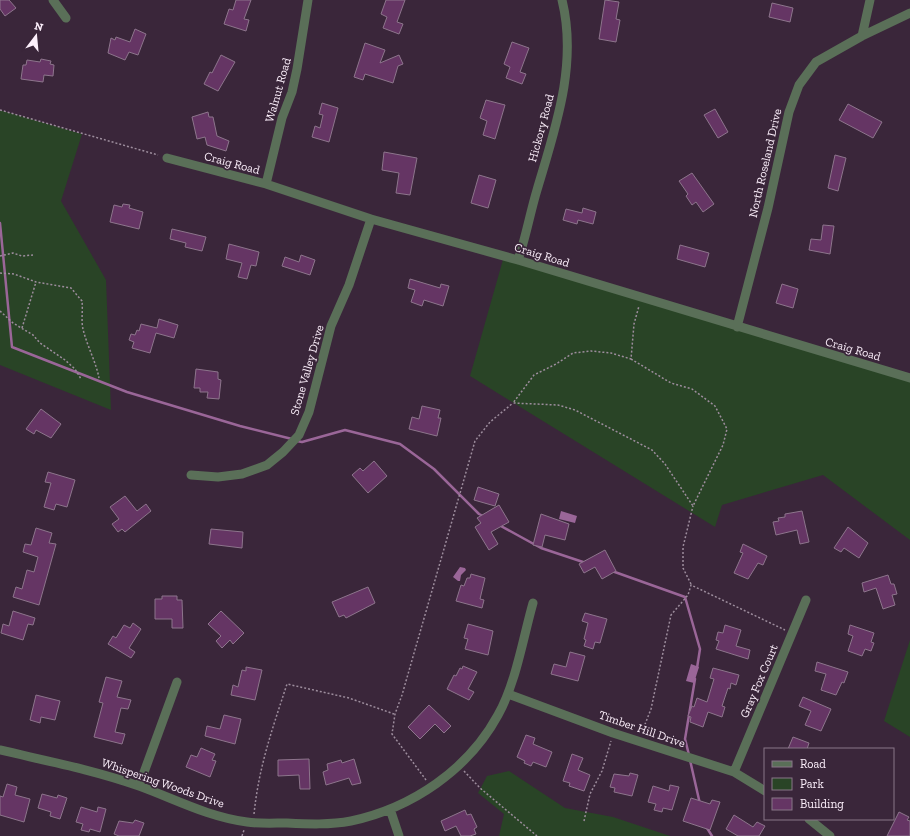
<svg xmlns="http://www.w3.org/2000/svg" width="910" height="836" viewBox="0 0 910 836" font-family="'Zilla Slab',serif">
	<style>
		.green { fill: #294426 }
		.water { fill: #9a6698 }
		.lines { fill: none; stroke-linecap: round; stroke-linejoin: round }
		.stream { stroke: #9a6698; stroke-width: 2.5 }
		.building { fill: #653564; stroke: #8d758c }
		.path { stroke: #9d8d9d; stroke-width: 1.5; stroke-dasharray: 2 2; stroke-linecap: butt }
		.minor { stroke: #5a6f58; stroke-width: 9 }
		.labels { text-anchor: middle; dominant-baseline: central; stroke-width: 3.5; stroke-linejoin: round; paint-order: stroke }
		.street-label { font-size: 12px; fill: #fceffb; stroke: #3a263a }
	</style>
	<rect width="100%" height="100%" fill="#3a263a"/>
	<path class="green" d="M0,110L82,134L61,201L106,280L111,410L0,365Z
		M504,256L910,378V540L823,475L722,505L715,527L470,376Z
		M910,640V737L884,721Z
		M509,771L565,808L613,817L670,836H499L504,814L478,793L487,776Z"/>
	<path class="water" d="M561,511L577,516L575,523L559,519Z
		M460,567L465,568L466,570L461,575L460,581H458L453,577Z
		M691,664L699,667L694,683L686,681Z"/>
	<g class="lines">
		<path class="stream" d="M0,223L12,347L127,392L240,426L292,439
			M297,441L302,442L345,430L400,444L434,469L479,514L485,517
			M499,525L541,548L586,563
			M612,571L685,597L700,649L697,668
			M689,755L685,739L695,679
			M690,760L700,804
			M707,828L712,836"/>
	</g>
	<path class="building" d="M0,0H9L16,8L5,16L0,9Z
		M236,0H251L244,19L249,20L246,31L224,24L229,9L233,10Z
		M386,0H405L397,22L403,24L399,34L383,28L387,17L381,14Z
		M605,0L619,2L616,19L620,20L616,42L599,39Z
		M772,3L793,8L790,22L769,17Z
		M135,29L146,34L138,55L129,52L125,60L108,53L111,38L115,40L116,37L130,42Z
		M512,42L529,48L520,72L526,74L522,84L506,78L510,67L504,64Z
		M365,43L385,50L380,63L399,55L403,64L398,66L393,83L365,74L363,80L354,77Z
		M221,55L235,62L218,91L204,84L210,72L212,73Z
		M41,59L51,61L50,64L54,65L53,76L44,75L43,82L21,79L23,65H26L27,60L40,62Z
		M486,100L505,105L495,139L483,135L487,121L480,118Z
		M322,103L338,108L329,142L312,137L315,126L320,128L323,115L319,114Z
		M848,104L882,122L873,138L839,120Z
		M715,109L728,132L718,138L704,115Z
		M208,112L209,117H213L217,136L229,141L226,151L207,145L205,137L197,139L192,117Z
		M384,152L417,158L410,195L396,193L399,173L382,170Z
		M835,155L846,158L838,191L828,188Z
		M692,173L714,204L703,212L696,202L692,205L686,196L688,194L679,181Z
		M479,175L496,180L488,208L471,203Z
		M123,204L130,205L129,208L143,212L139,229L110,222L114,205L122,207Z
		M583,208L596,212L593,224L578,220L577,224L563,220L566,209L582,213Z
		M823,225L834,226L830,254L809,250L811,239L821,240Z
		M172,229L206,237L202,251L185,247L186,243L170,239Z
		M229,244L259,252L256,266L251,265L247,279L238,277L242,263L226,259Z
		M680,245L709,253L705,267L677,259Z
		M301,255L315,260L310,275L282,266L285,257L299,262Z
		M410,279L440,288L441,284L449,286L443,306L424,300L422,306L411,302L415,290L408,288Z
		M782,284L798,289L793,308L776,303Z
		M159,319L178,325L174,338L156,333L150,353L132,348L134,342L129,340L131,334L135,335L137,330L139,331L141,324L157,328Z
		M196,369L218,372V379L221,380L219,399L207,398L208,392H200V388H194Z
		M422,406L440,410L438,418H441L437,436L409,429L412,417L419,419Z
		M41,409L61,424L51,438L36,430L34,434L26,429Z
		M374,461L387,476L368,493L352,475L360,468L363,471Z
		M48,472L75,480L67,507L56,504L54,510L44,507L51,483L45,482Z
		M478,487L499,494L495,506L474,500Z
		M125,496L137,511L146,504L151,511L125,532L122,529L118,532L112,524L119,519L110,507Z
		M499,505L509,522L491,532L498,544L489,550L475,527L481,523L477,518Z
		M802,511L809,542L800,544L797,530L776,535L773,522L779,521L778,518L785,517V514Z
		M541,514L569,524L565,540L545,535L542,547L533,545Z
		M848,527L868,543L859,558L844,548L841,552L834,548Z
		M36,528L52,533L49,543L56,544L39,605L13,597L16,587L22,589L27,570L34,572L38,557L23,552L25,544L31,545Z
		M211,529L243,532L242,548L209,544Z
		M743,544L767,556L763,565L758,563L748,579L734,573L743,553L740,552Z
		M605,550L616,571L602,579L595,567L584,573L579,564Z
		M471,574L485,578L480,599L484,600L482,608L456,601L461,585L464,586L467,578H470Z
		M888,575L891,584H894L897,594L892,595L895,605L883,609L876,588L864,592L862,583Z
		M368,587L375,603L346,618L344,615L339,617L332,602Z
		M162,596H177V600H182L183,628H172V619H155V599H162Z
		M13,611L35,618L33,625L28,624L23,640L1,633L3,624L9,626Z
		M221,611L244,633L233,644L230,640L222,648L216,641L221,636L208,624Z
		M585,613L607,619L600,643L595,642L593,649L584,646L586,640L584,639L588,623L582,621Z
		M133,623L141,629L129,648L135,652L131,658L108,644L113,636L116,638L124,625L130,628Z
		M468,624L493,631L488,655L465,649L468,639L464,638Z
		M725,625L741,630L736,646L750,650L748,659L716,649L719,641L716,640L718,632L723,633Z
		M850,625L874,633L871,642L874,643L871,651L865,649L862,656L848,651L853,636L848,634Z
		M570,652L585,656L578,681L551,674L554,664L566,667Z
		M817,662L848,672L844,683L842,682L836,695L821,690L826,674L815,671Z
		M463,666L477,672L468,689L474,692L469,700L447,689L454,675L456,676L460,668L462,669Z
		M246,667L262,670L255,700L231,695L233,685L238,687L242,670L246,671Z
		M713,668L739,675L736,685L731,683L730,689L728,688L722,706L725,707L722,717L708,712L703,727L690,722L691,717L688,716L692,706L694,707L697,698L707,702L714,679L710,678Z
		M106,677L122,681L117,697L131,700L128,709L121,708L115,732L125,734L122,744L94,737L103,703L99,702Z
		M36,695L60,701L55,720L41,717L40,723L30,720Z
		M803,697L831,709L821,731L805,725L811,711L799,706Z
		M429,705L451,726L444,733L435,724L420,739L408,727Z
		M224,715L241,719L235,744L205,736L207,726L220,729Z
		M526,735L535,738L533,744L552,752L546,767L533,762L531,766L524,763L525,761L517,757Z
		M793,737L809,743L807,749H788Z
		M201,748L215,754L212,760L216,761L210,777L186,767L191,755L197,757Z
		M572,754L583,758L578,770L590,775L584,791L569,786L570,783L563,781Z
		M309,759L310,789H300L299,775L278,776V760Z
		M354,759L361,783L352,785L349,778L326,785L323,772L328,770L327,764L341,760L342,763Z
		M630,773L638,775L632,796L614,792L615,788L610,787L614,774L629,776Z
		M7,784L17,787L15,795L30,799L24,822L0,815V796L3,797Z
		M670,785L679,787L672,810L663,808L662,812L654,810L656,804L648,802L653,786L669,791Z
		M42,794L57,798L58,795L67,798L60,819L50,816L51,812L38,808Z
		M691,798L710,804L712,800L720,802L710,830L683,821Z
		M81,807L97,812L98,807L106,809L100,832L90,829L89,832L81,830L83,824L76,822Z
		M465,810L467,815L471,814L477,827L474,829L476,834L470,836H461L456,826L445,831L441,821Z
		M899,812L909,817L907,820L910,821V836H887Z
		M734,815L753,827L757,822L765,826L759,836H738L726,829Z
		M135,820L144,823L139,836H119L114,834L119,821L133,823Z"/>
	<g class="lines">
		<path class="path" d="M0,110L158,155
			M0,256L13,253L22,256L33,255
			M0,273L14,274L36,282L71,288L82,301C83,310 81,321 83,329C87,346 96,362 99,378
			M0,311L13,323L33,335L40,343L65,360L75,369L81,379
			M22,328L36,282
			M631,359L671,383L692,389L715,406L727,429L723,445L693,506L665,464L652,450L575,410L558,405L513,403L534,375L556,364L573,353L591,351L611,353L631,359L634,324L639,306
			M691,584L683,568V547L693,506
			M642,732L651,709L671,615L688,595L691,585L785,630
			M464,771L480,788L537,836
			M426,780L392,734L395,714L402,695L475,441L490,422L513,403
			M254,814C259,766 272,730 287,684L349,698L394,714
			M584,821L590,794L602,771L611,741
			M242,836L244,830"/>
		<path class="minor" d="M53,0L66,18
			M862,36L870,0
			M167,158L266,184L371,219L518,260L910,378
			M266,184L282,118L292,92L297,69L308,0
			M518,260C526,237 530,213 537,190C555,129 578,65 562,0
			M737,327L768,208L789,112L799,85L816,62L862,36L910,13
			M191,475L218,477L242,474L267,465L283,452L299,435L309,412L331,326L349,285L371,219
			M508,694L613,733L734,772L765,791
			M0,750C47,761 94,770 139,786C175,799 208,817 247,822C260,824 274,823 287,823C308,824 330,825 351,821C412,808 468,770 498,715C516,683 523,638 533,603
			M734,772L806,600
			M139,786L177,682
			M390,809L399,836
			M809,819L830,836"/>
	</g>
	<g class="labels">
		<g class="street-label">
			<text transform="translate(278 90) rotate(-74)">Walnut Road</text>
			<text transform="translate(541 128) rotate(-75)">Hickory Road</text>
			<text transform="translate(232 163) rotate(15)">Craig Road</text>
			<text transform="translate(765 163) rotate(-77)">North Roseland Drive</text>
			<text transform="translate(542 255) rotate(17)">Craig Road</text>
			<text transform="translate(853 349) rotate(16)">Craig Road</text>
			<text transform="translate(307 370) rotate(-74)">Stone Valley Drive</text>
			<text transform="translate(759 681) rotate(-67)">Gray Fox Court</text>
			<text transform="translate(642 729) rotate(19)">Timber Hill Drive</text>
			<text transform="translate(163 783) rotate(19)">Whispering Woods Drive</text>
		</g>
	</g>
	<rect x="764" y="748" width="130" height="72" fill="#3a263a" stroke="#887687"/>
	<rect x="772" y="761" width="20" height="6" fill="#5a6f58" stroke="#887687"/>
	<text x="800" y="768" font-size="12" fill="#fceffb">Road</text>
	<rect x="772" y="778" width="20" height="12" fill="#294426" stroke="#887687"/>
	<text x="800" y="788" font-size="12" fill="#fceffb">Park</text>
	<rect x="772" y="798" width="20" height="12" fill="#653564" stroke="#887687"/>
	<text x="800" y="808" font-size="12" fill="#fceffb">Building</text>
	<g transform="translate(36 36) rotate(16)" stroke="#3a263a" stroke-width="3" paint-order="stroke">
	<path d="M0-3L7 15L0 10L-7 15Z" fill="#fceffb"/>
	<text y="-6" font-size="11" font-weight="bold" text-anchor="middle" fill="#fceffb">N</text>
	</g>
</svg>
